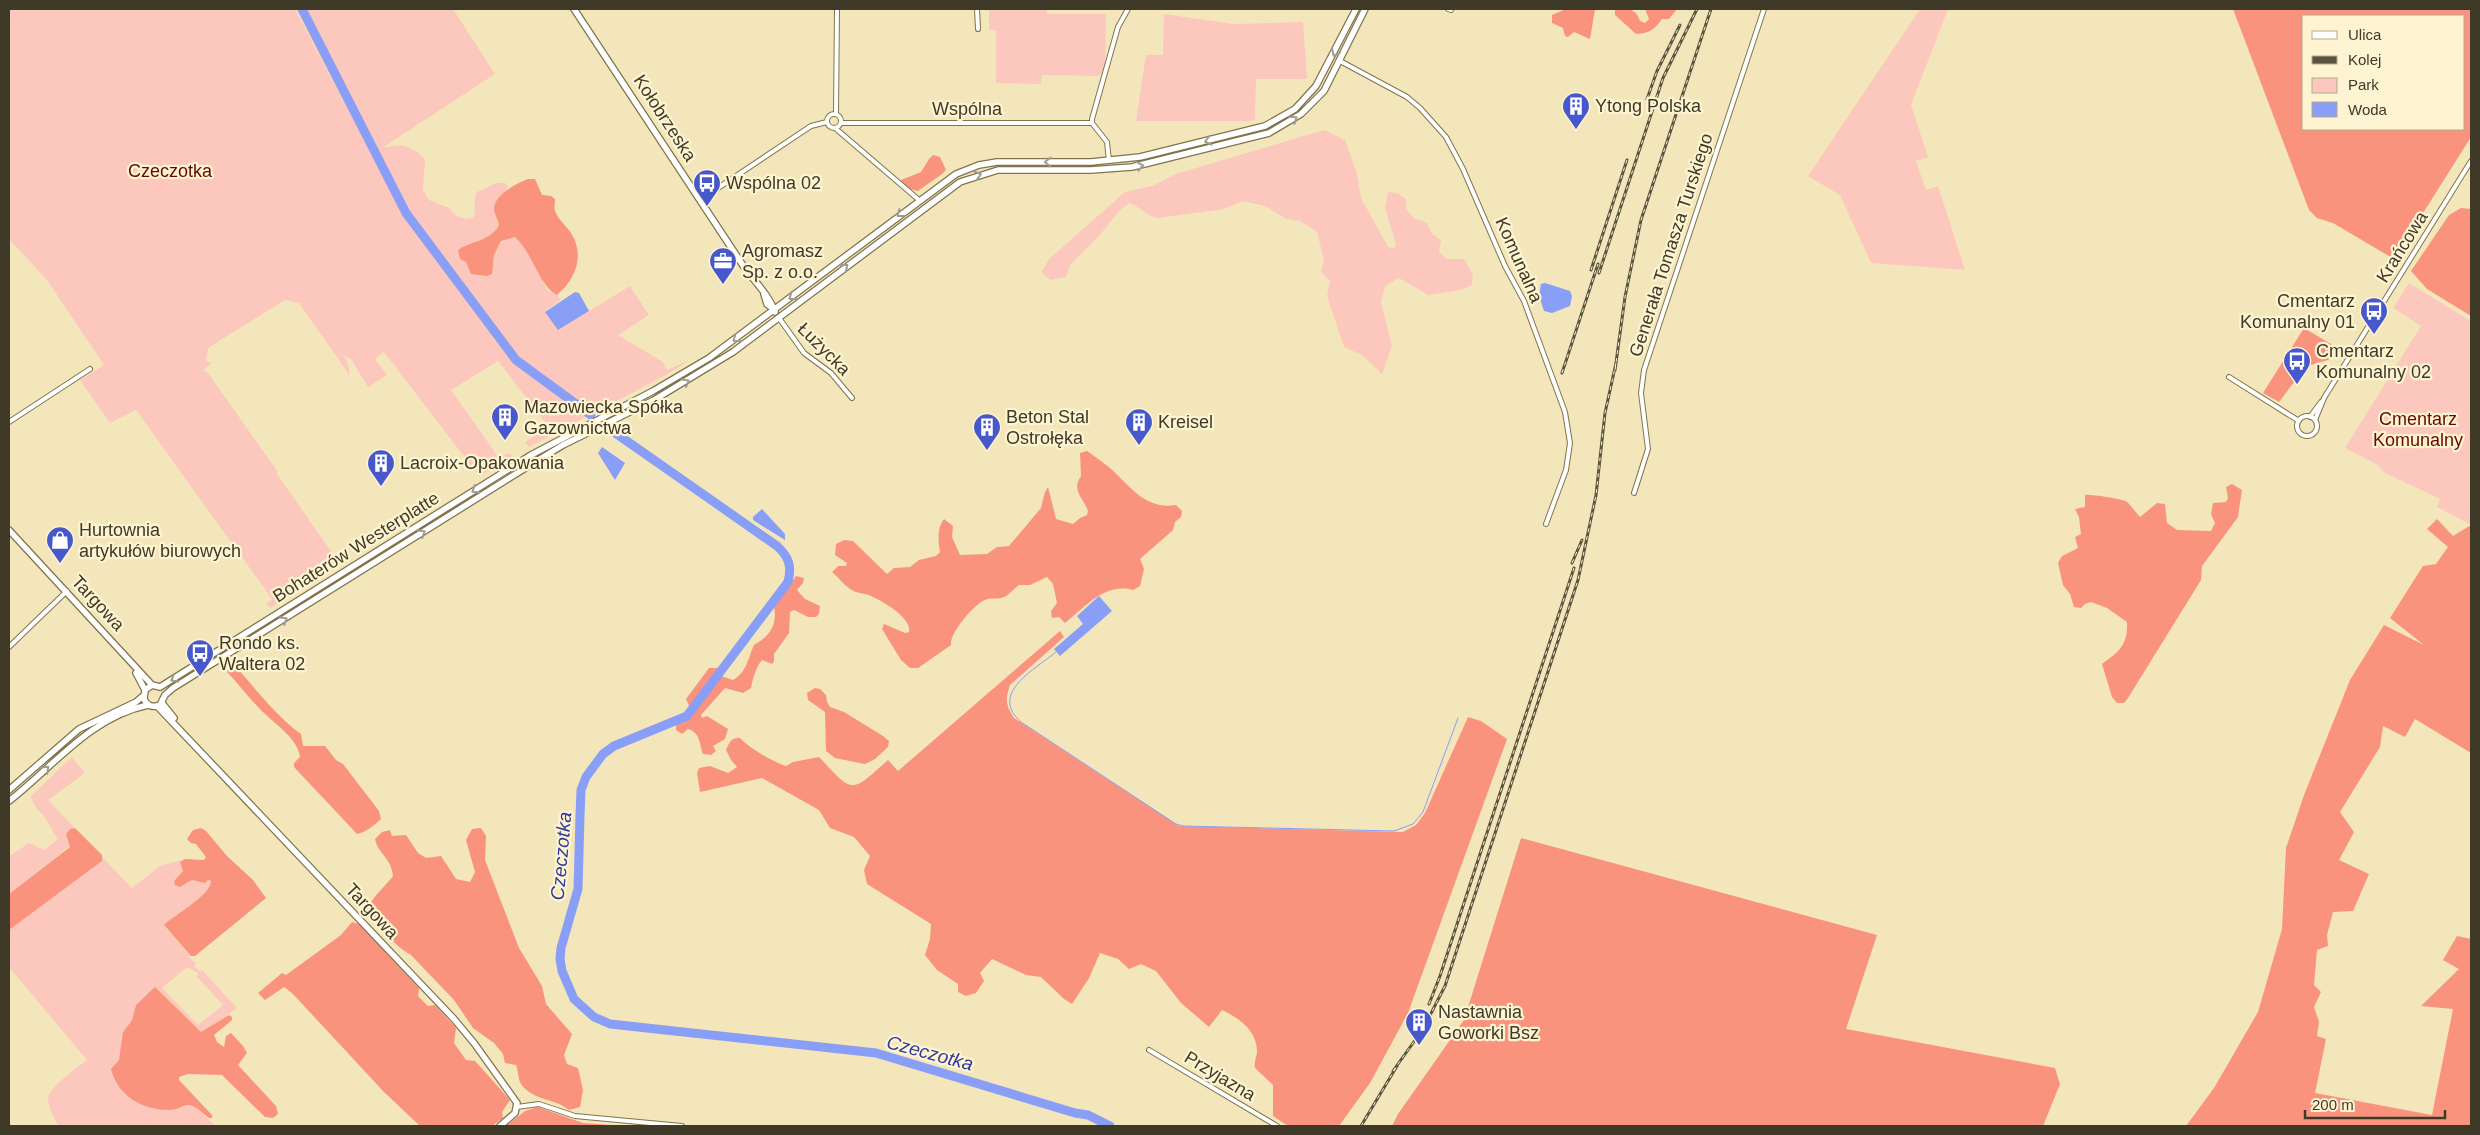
<svg xmlns="http://www.w3.org/2000/svg" width="2480" height="1135" viewBox="0 0 2480 1135" font-family="Helvetica,sans-serif">
	<style>
		.green { fill: #fcc8bd; fill-rule: evenodd }
		.forest { fill: #fa937e; fill-rule: evenodd }
		.water { fill: #899ef6 }
		.lines { fill: none; stroke-linecap: round; stroke-linejoin: round }
		.stream { stroke: #899ef6; stroke-width: 1 }
		.river { stroke: #899ef6; stroke-width: 9 }
		.street-casing { stroke: #81744c; stroke-width: 6 }
		.secondary-casing { stroke: #81744c; stroke-width: 8 }
		.street { stroke: #fff; stroke-width: 4 }
		.secondary { stroke: #fff; stroke-width: 5.5 }
		.rail-casing { stroke: #5b543f; stroke-width: 3 }
		.rail { stroke: #fff4d1; stroke-width: 1; stroke-dasharray: 4; stroke-linecap: butt }
		.oneway { stroke: #9f9c94 }
		.labels { text-anchor: middle; dominant-baseline: central; stroke-width: 4.5; stroke-linejoin: round; paint-order: stroke }
		.poi-label { font-size: 18px; fill: #3f3a28; stroke: #fff4d1; text-anchor: start }
		.street-label { font-size: 18px; fill: #3f3a28; stroke: #fff4d1 }
		.park-label { font-size: 18px; fill: #670900; stroke: #fff4d1 }
		.water-label { font-size: 19px; font-style: italic; fill: #2f399d; stroke: #fff4d1 }
	</style>
	<rect width="100%" height="100%" fill="#f4e6bb"/>
	<path class="green" d="M9,9H295L354,123L296,9H453L495,74L382,148C402,143 410,145 425,159L423,190L429,200L449,208L456,216L466,219L474,217C476,208 473,200 477,192L497,183H505L508,186C505,195 495,198 494,208C494,213 498,220 499,225C492,238 480,242 466,245V262L471,273L482,275L492,274L494,255L502,241L515,237L522,243L531,259L548,291L557,295L561,300L546,310L558,330L630,286L649,315L618,335L663,362L667,370L690,360L666,375L529,447L525,442L549,427L498,361L451,390L499,458L508,453L514,457L479,476L384,352L375,359L387,375L368,387L351,359L344,355L349,367V378L348,373L299,303L285,300L208,348L206,361L212,363L203,370L208,373L278,472L277,474L340,564L270,608L266,604L272,599L136,410L110,423L80,380L104,365L47,280L9,239Z
		M989,9H1047V14H1106L1105,68L1099,76L1042,75L1041,84L996,83V30H989Z
		M1920,9H1948L1911,105L1928,157L1916,161L1926,190L1938,186L1965,270L1871,263L1840,195L1808,176Z
		M1164,14L1233,24L1303,22L1307,79H1256L1255,119L1250,121H1136L1146,55H1163Z
		M1324,130L1345,140L1357,174L1361,198L1388,247L1394,248L1396,244L1385,208L1388,192L1397,193L1406,199V209L1414,218L1427,223L1432,234L1441,240L1439,252L1447,259H1464L1473,275L1472,285L1460,290L1428,295L1399,278L1385,286L1381,302L1392,346L1382,374L1362,355L1344,347L1327,296L1330,281L1321,272L1324,260L1317,232L1300,221L1286,219L1265,206L1242,201L1224,209L1158,218C1146,216 1141,207 1129,203L1119,211L1099,236L1070,265L1066,277L1050,280L1041,272L1050,258L1125,192L1152,186L1176,174Z
		M2409,283L2471,321V525L2437,507L2440,499L2385,473L2376,464L2345,448L2421,326L2393,308Z
		M72,757L85,773L48,800L75,828L70,829L66,834L70,846L9,894V855L10,856L29,843L44,850L58,839C53,833 51,826 47,821C41,811 33,808 31,796Z
		M102,857L132,888L160,866L185,859L180,862L183,871L174,881L187,884L192,880L205,883L208,880L211,881C211,895 174,915 164,926L191,956H188L196,964L194,966L200,972L202,970L237,1008C225,1018 213,1024 201,1033L157,988L136,1005L132,1020L123,1032V1047L114,1080L124,1094L138,1103L172,1110L188,1105L195,1107L216,1126H58C55,1118 49,1109 48,1100C47,1088 77,1068 87,1060L9,967V930L102,861ZM187,967L198,973L197,977L223,1005L198,1025L162,988Z"/>
	<path class="forest" d="M1566,9H1595L1590,39L1574,32L1568,37L1565,36L1563,28L1552,23V15Z
		M1615,9C1627,8 1636,8 1640,21L1645,23L1649,19L1645,9H1677L1669,19H1662C1654,30 1650,33 1636,34L1615,15Z
		M2233,9H2471V137L2394,259L2333,223L2317,218L2309,210ZM2304,16H2464V129H2304Z
		M933,155L940,157L946,170L942,174L918,191C911,190 905,187 901,180L921,172L929,159Z
		M528,179H535L542,195L551,196L555,199C555,203 554,208 555,211C558,219 566,226 571,233C585,255 576,279 557,295C540,287 532,252 515,237L501,241L494,255L492,274L487,276L471,274L466,262L460,259L458,250C472,240 490,242 499,225C498,220 495,215 494,210C493,195 517,183 528,179Z
		M2461,208L2471,209V316L2427,289L2411,271L2449,215Z
		M2304,328L2341,350C2331,364 2316,360 2304,369L2279,402L2263,393Z
		M1087,451C1095,457 1103,462 1110,468C1130,486 1145,510 1176,505L1182,511L1181,517L1175,522L1173,530L1140,559L1144,569L1140,586L1133,590C1105,582 1085,607 1065,623L1059,617L1052,618L1051,611L1057,603L1053,584L1047,577L1030,585H1019C1014,588 1009,595 1004,597C998,600 990,597 985,600C974,604 949,634 951,645L918,668H910L901,660L882,629L884,624L905,633L909,632C912,618 884,602 871,596C864,593 857,594 850,589C843,584 838,577 832,572L838,566H846L847,563L835,555L836,544L844,540L853,541L887,574L894,568L910,567L919,560L936,556L940,552C938,541 937,528 944,519L953,526L952,537L960,555L987,554L997,547L1009,546L1041,508L1045,492L1048,487L1056,519L1073,524L1080,518L1087,515L1088,511C1083,497 1071,491 1081,476L1080,453Z
		M2232,484L2242,490L2238,517L2202,566L2201,580L2128,698L2124,703H2117L2112,697L2102,664C2119,652 2128,645 2127,622L2107,608L2091,602L2085,604L2081,608L2074,607L2070,594L2063,585L2058,563L2062,556L2078,548L2075,537L2081,534L2079,517L2075,509L2085,507V495C2089,494 2123,499 2127,502C2131,505 2135,512 2140,517L2157,503L2165,504L2167,523L2177,530L2211,531L2215,523L2211,514L2213,503L2226,502L2228,498L2226,487Z
		M2437,519L2453,536L2471,525V753L2415,719L2405,737L2383,726L2380,747L2340,812L2354,832L2339,860L2369,874L2353,911L2333,912L2327,935L2328,946L2317,950L2314,985L2321,992L2314,1007L2319,1022L2317,1036L2326,1039L2315,1093L2432,1115L2453,1009L2421,1006L2459,969L2443,960L2457,936L2471,939V1126H2186L2214,1088L2258,1012L2282,929L2286,848L2304,795L2350,680L2384,625L2424,645L2390,618L2423,566L2436,564L2448,547L2427,529Z
		M796,576L804,578L803,583L797,590L805,599L820,606L819,614L816,617H808L794,610L790,612L789,633L774,654V661L772,664L762,660C756,667 753,678 751,688L743,693L725,688L701,715L702,718L707,716L728,729L725,739L713,746L716,751L711,755L703,754C699,744 701,733 688,729L682,734L676,730V723H683L692,713L686,699L709,668H717L721,676L733,680C747,672 748,658 754,645C769,637 778,624 774,607Z
		M1060,631L1064,637L1010,685C1005,699 1006,706 1014,718L1179,826L1403,832L1416,825L1425,813L1468,717L1481,721L1507,739L1408,1013L1370,1083L1339,1126H1288L1273,1116V1085L1255,1068C1254,1062 1256,1058 1257,1053C1258,1031 1239,1018 1222,1010L1209,1027L1181,1003L1156,971L1141,964L1129,969L1118,959L1100,953L1089,978L1072,1004L1064,999L1041,977L1026,975L992,959L980,973L984,981L976,993L966,996L958,992V984L937,970L925,955L930,939L931,924L867,884L864,870L870,856L854,837L830,828L819,810L762,778L700,792L697,773L699,768L710,766L728,773L737,767L731,760L726,750C729,743 731,737 740,738C749,748 773,762 786,766L793,762L819,757C854,794 850,794 888,760L898,771Z
		M229,666H235C256,689 276,716 301,734L303,746H325L336,760L343,764L379,811L381,819C375,825 366,832 357,834L294,767V763L300,757C298,737 270,721 258,707C247,696 238,683 227,672Z
		M815,688L820,689L826,695L827,702L830,707L844,712L883,736L889,741L888,747L875,759L865,764L835,758L826,751L825,712L808,700L807,693Z
		M75,828L102,855V861L9,930V894L70,847L66,834L70,829Z
		M201,828L206,831L227,856L253,880L266,898L195,956H191L164,925C174,915 211,895 211,881L208,880L205,883L192,880L180,887L175,885L174,881L183,871L180,862L185,859L204,860L206,857L196,844L191,843L187,839L193,830Z
		M481,828L486,836L485,860L519,948L542,986L546,1004L572,1034L564,1055L567,1064L578,1068L583,1090L580,1107L569,1110C555,1098 533,1101 521,1084C518,1079 518,1070 516,1065L505,1063L503,1054L494,1043L473,1028L454,1000L410,954C398,949 367,917 371,903C373,897 388,883 393,876C391,857 378,854 375,839L382,832L390,830L392,836L406,835L418,853L426,858L441,856L456,879L470,882L475,872L466,840L472,829Z
		M1521,838L1877,935L1846,1029L2055,1068L2060,1084L2043,1126H1392L1398,1114L1464,1020Z
		M352,922L359,924L419,988L418,996L428,1006L435,1005L456,1028L454,1043L466,1060L475,1061L510,1100L502,1112L503,1118L492,1126H420L384,1092L292,993L284,987L265,1000L258,993L282,973L286,975L341,935Z
		M155,987L201,1032L229,1015L232,1017V1020L214,1035L217,1042L224,1047L226,1036L231,1033L243,1046L247,1053L238,1065L276,1106L278,1114L273,1118L265,1117L222,1075L188,1074L179,1077V1080L212,1115V1118H209C203,1114 197,1106 189,1105C183,1105 177,1110 170,1110C143,1110 118,1097 111,1069L119,1060L123,1032L132,1020L136,1005Z
		M538,1107L583,1123L626,1126H506L525,1111Z"/>
	<path class="water" d="M1545,283L1570,291L1572,296L1570,306L1552,313L1544,311L1539,296L1541,284Z
		M575,292L579,293L589,311L558,330L545,312Z
		M602,447L625,463L615,480L598,453Z
		M762,509L785,534V540L753,520V517Z
		M1099,596L1112,611L1060,656L1054,649L1083,624L1077,616Z"/>
	<g class="lines">
		<path class="stream" d="M1056,652C1036,669 988,693 1021,722L1176,824L1184,826L1394,831L1413,824L1423,812L1458,718"/>
		<path class="river" d="M302,9L406,213L516,360L591,415
			M611,430L777,546C789,557 792,566 788,582L687,716L614,746L603,754L586,777L581,790L580,816L578,889L561,948L560,959L562,971L574,999L594,1017L610,1024L876,1053L1075,1113L1088,1115L1110,1126"/>
		<g class="street-casing">
			<path id="street" d="M977,9L978,29
				M1448,9L1451,10
				M1340,61L1407,97L1420,108L1446,137L1463,169L1505,266L1524,301L1565,412L1570,443L1566,470L1546,524
				M827 121a7 7 0 1 1 14 0a7 7 0 1 1-14 0Z
				M836,114L837,9
				M841,123H1092
				M835,128L919,200
				M1109,161L1107,142L1092,123V119L1118,27L1128,9
				M700,200L811,126L827,122
				M779,318L804,353L831,373L852,398
				M2229,377L2299,421
				M2297 426a10 10 0 1 1 20 0a10 10 0 1 1-20 0Z
				M2310,417L2321,402
				M2315,420L2324,398L2471,161
				M9,422L90,369
				M1634,493L1648,449L1641,393L1644,370L1764,9
				M9,647L67,591
				M1149,1050L1277,1126
				M517,1107L539,1104L575,1116L682,1126"/>
		</g>
		<g class="secondary-casing">
			<path id="secondary" d="M574,9L744,267C755,282 769,295 775,312
				M764,294L767,304L775,310
				M9,530L152,685
				M136,673L145,690
				M160,687L152,685L145,690L144,699C147,706 153,708 160,705L165,695L173,688L535,462L563,445L654,400L733,352L960,182L998,170H1091L1132,167L1269,133L1301,114L1324,91L1365,9
				M160,687L531,455L653,391L709,358L956,174L979,165L997,162H1091L1140,157L1265,126L1295,109L1316,86L1356,9
				M162,703L174,718
				M157,706L454,1019L474,1043L517,1103L515,1113L500,1126
				M9,790L79,729L136,702L143,696
				M9,801C53,767 90,717 148,705"/>
		</g>
		<use href="#street" class="street"/>
		<use href="#secondary" class="secondary"/>
		<g class="rail-casing">
			<path id="rail" d="M1647,99L1657,71L1680,25
				M1591,270L1627,160
				M1599,273L1663,78L1697,9
				M1615,370L1625,297L1641,220L1711,9
				M1562,373L1598,264
				M1572,563L1582,540
				M1429,1004L1440,976L1574,568
				M1393,1071L1423,1029L1445,986L1578,580L1596,495L1605,413L1616,363
				M1361,1126L1397,1066"/>
		</g>
		<use href="#rail" class="rail"/>
	</g>
	<defs><path id="oneway-chevron" d="M-2-3.5L2.5 0L-2 3.5" fill="none" stroke-width="1.6" stroke-linecap="round" stroke-linejoin="round" transform="scale(1.25)"/></defs>
	<g class="oneway">
		<use href="#oneway-chevron" transform="translate(1335 53) rotate(116)"/>
		<use href="#oneway-chevron" transform="translate(1294 119) rotate(-35)"/>
		<use href="#oneway-chevron" transform="translate(1208 141) rotate(166)"/>
		<use href="#oneway-chevron" transform="translate(1048 162) rotate(-179)"/>
		<use href="#oneway-chevron" transform="translate(1140 166) rotate(-10)"/>
		<use href="#oneway-chevron" transform="translate(978 175) rotate(-17)"/>
		<use href="#oneway-chevron" transform="translate(900 214) rotate(143)"/>
		<use href="#oneway-chevron" transform="translate(845 267) rotate(-38)"/>
		<use href="#oneway-chevron" transform="translate(792 297) rotate(143)"/>
		<use href="#oneway-chevron" transform="translate(736 339) rotate(144)"/>
		<use href="#oneway-chevron" transform="translate(686 382) rotate(-30)"/>
		<use href="#oneway-chevron" transform="translate(475 490) rotate(148)"/>
		<use href="#oneway-chevron" transform="translate(422 533) rotate(-32)"/>
		<use href="#oneway-chevron" transform="translate(284 620) rotate(-32)"/>
		<use href="#oneway-chevron" transform="translate(174 679) rotate(149)"/>
		<use href="#oneway-chevron" transform="translate(46 769) rotate(-43)"/>
	</g>
	<defs>
		<g id="building-pin" transform="scale(1.4375)"><path d="M0 17L-7.5 6A9.5 9.5 0 1 1 7.5 6Z" fill="#4757cc" stroke="#fff4d1"/><path d="M-4-6H4V6H1V3H-1V6H-4ZM-2.5-4.3h1.7v1.8h-1.7ZM.8-4.3h1.7v1.8H.8ZM-2.5-1h1.7V.8h-1.7ZM.8-1h1.7V.8H.8Z" fill="#fff"/></g>
		<g id="bus-pin" transform="scale(1.4375)"><path d="M0 17L-7.5 6A9.5 9.5 0 1 1 7.5 6Z" fill="#4757cc" stroke="#fff4d1"/><path d="M-5-6H5V4H4V6H2V4H-2V6H-4V4H-5ZM-3.5-4V0h7V-4ZM-3.5 1.2v1.5H-2V1.2ZM2 1.2v1.5H3.5V1.2Z" fill="#fff"/></g>
		<g id="office-pin" transform="scale(1.4375)"><path d="M0 17L-7.5 6A9.5 9.5 0 1 1 7.5 6Z" fill="#4757cc" stroke="#fff4d1"/><path d="M-6-3h4V-5.5h4V-3h4V5H-6ZM-1-4.5V-3h2v-1.5ZM-6 0V1H6V0Z" fill="#fff"/></g>
		<g id="shop-pin" transform="scale(1.4375)"><path d="M0 17L-7.5 6A9.5 9.5 0 1 1 7.5 6Z" fill="#4757cc" stroke="#fff4d1"/><path d="M-5-2.5h2.3a2.7 3.5 0 0 1 5.4 0H5L5.5 6h-11ZM-1.5-2.5h3a1.5 2.3 0 0 0-3 0Z" fill="#fff"/></g>
	</defs>
	<g fill-rule="evenodd">
		<use href="#building-pin" x="1576" y="106"/>
		<use href="#bus-pin" x="707" y="183"/>
		<use href="#office-pin" x="723" y="261"/>
		<use href="#bus-pin" x="2374" y="311"/>
		<use href="#bus-pin" x="2297" y="361"/>
		<use href="#building-pin" x="505" y="417"/>
		<use href="#building-pin" x="1139" y="422"/>
		<use href="#building-pin" x="987" y="427"/>
		<use href="#building-pin" x="381" y="463"/>
		<use href="#shop-pin" x="60" y="540"/>
		<use href="#bus-pin" x="200" y="653"/>
		<use href="#building-pin" x="1419" y="1022"/>
	</g>
	<g class="labels">
		<g class="poi-label">
			<text x="1595" y="106">Ytong Polska</text>
			<text x="726" y="183">Wspólna 02</text>
			<text x="742" y="251">Agromasz<tspan x="742" dy="21">Sp. z o.o.</tspan></text>
			<text x="2355" y="301" text-anchor="end">Cmentarz<tspan x="2355" dy="21">Komunalny 01</tspan></text>
			<text x="2316" y="351">Cmentarz<tspan x="2316" dy="21">Komunalny 02</tspan></text>
			<text x="524" y="407">Mazowiecka Spółka<tspan x="524" dy="21">Gazownictwa</tspan></text>
			<text x="1006" y="417">Beton Stal<tspan x="1006" dy="21">Ostrołęka</tspan></text>
			<text x="1158" y="422">Kreisel</text>
			<text x="400" y="463">Lacroix-Opakowania</text>
			<text x="79" y="530">Hurtownia<tspan x="79" dy="21">artykułów biurowych</tspan></text>
			<text x="219" y="643">Rondo ks.<tspan x="219" dy="21">Waltera 02</tspan></text>
			<text x="1438" y="1012">Nastawnia<tspan x="1438" dy="21">Goworki Bsz</tspan></text>
		</g>
		<g class="street-label">
			<text x="967" y="109">Wspólna</text>
			<text transform="translate(665 118) rotate(57)">Kołobrzeska</text>
			<text transform="translate(1671 245) rotate(-72)">Generała Tomasza Turskiego</text>
			<text transform="translate(2402 247) rotate(-58)">Krańcowa</text>
			<text transform="translate(1519 260) rotate(66)">Komunalna</text>
			<text transform="translate(824 349) rotate(45)">Łużycka</text>
			<text transform="translate(356 547) rotate(-32)">Bohaterów Westerplatte</text>
			<text transform="translate(98 603) rotate(47)">Targowa</text>
			<text transform="translate(372 911) rotate(47)">Targowa</text>
			<text transform="translate(1220 1076) rotate(31)">Przyjazna</text>
		</g>
		<g class="park-label">
			<text x="170" y="171">Czeczotka</text>
			<text x="2418" y="419">Cmentarz<tspan x="2418" dy="21">Komunalny</tspan></text>
		</g>
		<g class="water-label">
			<text transform="translate(561 856) rotate(-85)">Czeczotka</text>
			<text transform="translate(930 1053) rotate(15)">Czeczotka</text>
		</g>
	</g>
	<rect width="2480" height="1135" fill="none" stroke="#3f3a28" stroke-width="20"/>
	<rect x="2302" y="15" width="162" height="115" fill="#fff4d1" stroke="#b2aa8d"/>
	<rect x="2312" y="31" width="25" height="8" fill="#ffffff" stroke="#b2aa8d"/>
	<text x="2348" y="40" font-size="15" fill="#3f3a28">Ulica</text>
	<rect x="2312" y="56" width="25" height="8" fill="#5b543f" stroke="#b2aa8d"/>
	<text x="2348" y="65" font-size="15" fill="#3f3a28">Kolej</text>
	<rect x="2312" y="78" width="25" height="15" fill="#fcc8bd" stroke="#b2aa8d"/>
	<text x="2348" y="90" font-size="15" fill="#3f3a28">Park</text>
	<rect x="2312" y="102" width="25" height="15" fill="#899ef6" stroke="#b2aa8d"/>
	<text x="2348" y="115" font-size="15" fill="#3f3a28">Woda</text>
	<path d="M2305 1110v8h140v-8" fill="none" stroke="#3f3a28" stroke-width="2.5"/>
	<text x="2312" y="1110" font-size="15" fill="#3f3a28" stroke="#fff4d1" stroke-width="4" paint-order="stroke">200 m</text>
</svg>
